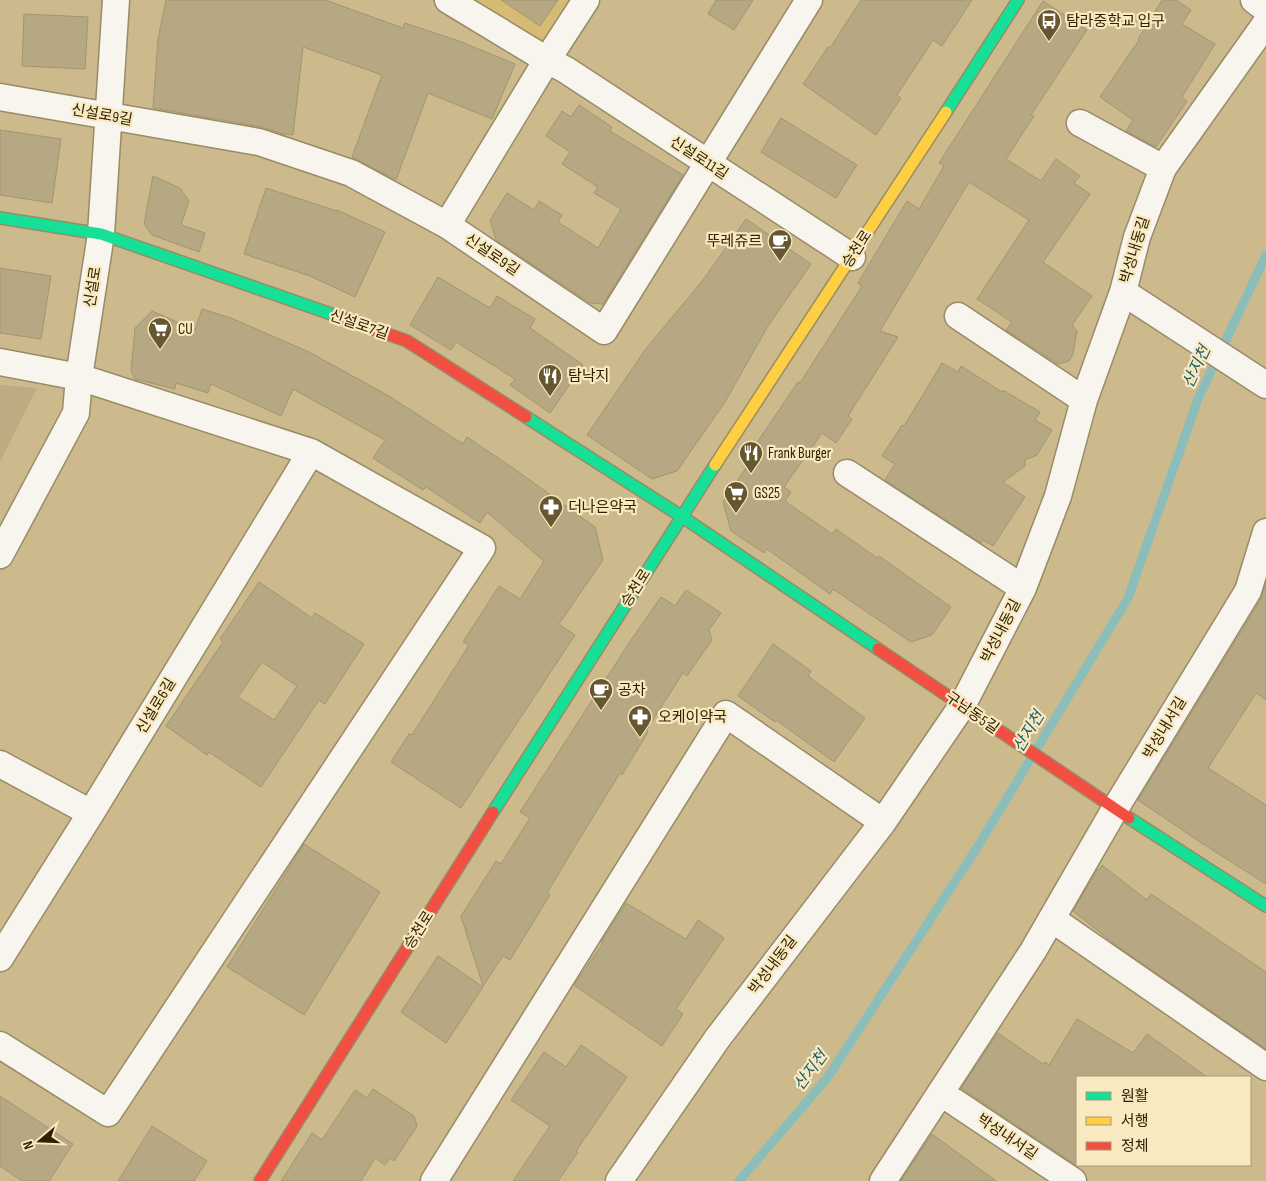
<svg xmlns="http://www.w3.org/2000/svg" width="1266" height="1181" viewBox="0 0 1266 1181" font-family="'Sofia Sans Condensed','Noto Sans KR',sans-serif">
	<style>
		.built { fill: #d6bb74 }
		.green { fill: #bdab82 }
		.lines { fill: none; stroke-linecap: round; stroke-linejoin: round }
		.stream { stroke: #8bbeba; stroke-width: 9 }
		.building { fill: #b7a884; stroke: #a39570; fill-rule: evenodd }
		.street-casing { stroke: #998b66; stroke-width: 29 }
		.fast-casing { stroke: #998b66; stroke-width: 14 }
		.slow-casing { stroke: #998b66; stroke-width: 14 }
		.jam-casing { stroke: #998b66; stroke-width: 14 }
		.street { stroke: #f7f5ee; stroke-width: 26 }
		.fast { stroke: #16e098; stroke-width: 11 }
		.slow { stroke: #ffcf43; stroke-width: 11 }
		.jam { stroke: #f24e42; stroke-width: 11 }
		.labels { text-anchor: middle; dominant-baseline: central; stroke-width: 4.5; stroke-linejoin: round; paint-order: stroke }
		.poi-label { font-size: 15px; fill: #2f2200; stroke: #f9e9c1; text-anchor: start }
		.street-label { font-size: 15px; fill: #2f2200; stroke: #f9e9c1 }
		.water-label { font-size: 16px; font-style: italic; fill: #195e67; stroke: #f9e9c1 }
	</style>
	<rect width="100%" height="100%" fill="#ccba8d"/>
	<path class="built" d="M475,0H576L545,47Z"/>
	<path class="green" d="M0,385L37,388L0,462Z"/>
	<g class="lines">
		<path class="stream" d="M739,1181L828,1077L978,846L1128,598L1198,399L1266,255"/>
	</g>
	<path class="building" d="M166,0H325L403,28L405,23L459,41L515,64L492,119L428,93L396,180L352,157L382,75L303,47L293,135L283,134L262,127L153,108L158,39Z
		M501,0H558L540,26Z
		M716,0H753L734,30L708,14Z
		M861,0H972L942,46L933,40L897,95L901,98L876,135L803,84L828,47L830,48Z
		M1162,0H1176L1191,10L1182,24L1215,44L1182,97L1187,101L1156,147L1126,131L1133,120L1100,97L1139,40L1138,39Z
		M1043,1L1087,30L1031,115L1034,116L1006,159L1041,181L1056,159L1080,176L1074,183L1090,194L1043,262L1092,296L1072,325L1077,331L1073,354L1069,361L1058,364L1006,330L1012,322L977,299L1029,220L969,182L880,331L898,337L848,416L852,419L836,443L822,433L784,487L791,492L785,501L832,534L836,529L877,558L879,556L951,607L932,635L911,642L833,589L830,594L767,549L764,553L731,531L723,502L756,453L752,450L798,382L800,383L862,286L858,283L907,201L919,209L944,166L939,163Z
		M24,14L88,17L85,69L22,66Z
		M579,105L612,127L610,131L683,175L603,304L590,303L496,240L490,220L507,193L534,210L539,201L562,215L558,222L598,248L621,209L594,193L598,187L562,164L570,152L546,136L562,111L571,117Z
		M781,118L857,165L836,198L761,152Z
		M0,130L61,139L52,203L0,195Z
		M153,176L180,188L189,201L181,225L205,233L199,252L152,235L144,224Z
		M266,188L337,211V210L385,232L355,297L310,276L244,254Z
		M746,219L811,264L768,326L725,402L677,471L652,479L587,435L645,350L703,280Z
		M0,268L51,276L41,339L0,333Z
		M438,277L490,308L497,296L535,319L530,328L583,365L550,413L510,385L515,379L456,342L451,350L410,325Z
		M202,309L231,318L309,352L389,396L463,444L467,437L513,468L595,527L603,560L559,624L575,635L461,808L391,762L409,734L412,735L469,645L463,642L499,586L520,599L544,561L487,512L480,523L426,487L423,490L373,458L385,440L293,389L281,416L211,384L208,393L176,383L175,389L135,379L131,371L135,328L152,311L195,330Z
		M942,363L958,372L961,366L1002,392L1003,390L1040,412L1035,420L1052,430L1037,455L1025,460V466L1003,482L1025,497L993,546L983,540L981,543L885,480L895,464L882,456L902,425L904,426Z
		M259,582L312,618L315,613L364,644L325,704L319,700L261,787L209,752L207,755L166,726L223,642L220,639ZM262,662L297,686L274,720L238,697Z
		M1266,583V700L1256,693L1208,768L1266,805V884L1203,844L1138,800L1261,599Z
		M686,590L721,613L709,630L712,640L687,676L683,673L647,729L648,732L622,775L620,773L572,851L547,893L550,895L510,960L503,956L483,986L461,916L496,861L501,864L530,818L520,812L631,640L661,597L675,606Z
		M773,644L811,671L808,676L865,718L834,762L776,720L775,722L738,696Z
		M304,844L380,892L304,1015L227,967Z
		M1102,865L1147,900L1151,894L1266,972V1049L1117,946L1073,911L1098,869L1099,870Z
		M626,903L686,939L698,920L724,938L676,1009L683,1014L662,1046L574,985L603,943L601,942Z
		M438,956L483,987L446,1043L401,1012Z
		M1077,1019L1133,1053L1147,1034L1207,1077H1077V1166L961,1088L998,1033L1043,1064L1045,1062L1049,1065Z
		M581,1045L627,1077L576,1151L578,1152L558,1181H513L550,1126L511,1100L544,1052L566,1067Z
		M373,1089L414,1116L417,1126L394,1161L390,1158L385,1165L375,1158L361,1181H281L312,1133L322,1140L355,1090L367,1098Z
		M0,1096L73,1144L49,1181H22L0,1166Z
		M152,1126L207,1161L194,1181H118Z
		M932,1134L996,1181H901Z"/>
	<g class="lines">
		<g class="street-casing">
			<path id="street" d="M448,0L547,60L566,70L852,257
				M1254,0L1266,9
				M0,97L259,142L351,173L447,225L604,331L809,0
				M1080,123L1163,168
				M447,225L547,60L586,0
				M1123,292L1266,385
				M958,316L1084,400
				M0,362L79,377L311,452L482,548L108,1113L0,1045
				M847,473L1023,588
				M0,555L76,413L79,377L101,234L116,0
				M0,764L91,813
				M1052,919L1266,1067
				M0,958L91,813L311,452
				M941,1093L1073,1181
				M434,1181L726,714L883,822
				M619,1181L717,1039L883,822L962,706L1023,588L1058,496L1084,400L1123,292L1137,237L1163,168L1266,23
				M883,1181L1033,951L1115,809L1248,591L1266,532"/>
		</g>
		<g class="fast-casing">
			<path id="fast" d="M946,112L1018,0
				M0,218L101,234L337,316
				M526,417L681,516L878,649
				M493,812L715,465
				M1129,818L1266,906"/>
		</g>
		<g class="slow-casing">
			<path id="slow" d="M715,465L946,112"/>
		</g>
		<g class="jam-casing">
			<path id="jam" d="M337,316L407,341L526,417
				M878,649L1129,818
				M260,1181L493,812"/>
		</g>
		<use href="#street" class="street"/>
		<use href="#fast" class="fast"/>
		<use href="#slow" class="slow"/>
		<use href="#jam" class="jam"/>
	</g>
	<defs>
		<g id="bus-pin" transform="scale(1.25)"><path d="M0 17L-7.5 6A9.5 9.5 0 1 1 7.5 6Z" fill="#665731" stroke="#f9e9c1"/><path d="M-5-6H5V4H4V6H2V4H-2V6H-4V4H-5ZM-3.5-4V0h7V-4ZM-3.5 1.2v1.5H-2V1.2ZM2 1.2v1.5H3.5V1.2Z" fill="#fff"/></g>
		<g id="cafe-pin" transform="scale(1.25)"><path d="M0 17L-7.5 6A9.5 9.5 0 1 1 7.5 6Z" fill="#665731" stroke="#f9e9c1"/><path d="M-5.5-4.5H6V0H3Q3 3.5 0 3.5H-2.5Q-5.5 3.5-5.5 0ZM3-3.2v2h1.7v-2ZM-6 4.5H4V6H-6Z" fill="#fff"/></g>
		<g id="supermarket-pin" transform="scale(1.25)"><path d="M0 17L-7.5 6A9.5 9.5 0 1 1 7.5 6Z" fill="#665731" stroke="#f9e9c1"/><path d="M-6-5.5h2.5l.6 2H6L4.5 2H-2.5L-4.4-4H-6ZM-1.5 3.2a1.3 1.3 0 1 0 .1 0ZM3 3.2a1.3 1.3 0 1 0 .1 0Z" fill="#fff"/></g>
		<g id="restaurant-pin" transform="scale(1.25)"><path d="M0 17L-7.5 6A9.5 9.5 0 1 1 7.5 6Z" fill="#665731" stroke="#f9e9c1"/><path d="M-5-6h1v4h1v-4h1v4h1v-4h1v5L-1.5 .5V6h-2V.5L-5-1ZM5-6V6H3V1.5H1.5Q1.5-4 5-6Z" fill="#fff"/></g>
		<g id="pharmacy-pin" transform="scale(1.25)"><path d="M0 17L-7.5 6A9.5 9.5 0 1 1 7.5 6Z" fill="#665731" stroke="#f9e9c1"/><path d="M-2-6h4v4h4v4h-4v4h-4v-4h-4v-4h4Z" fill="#fff"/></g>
	</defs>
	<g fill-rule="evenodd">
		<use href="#bus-pin" x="1049" y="21"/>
		<use href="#cafe-pin" x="780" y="241"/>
		<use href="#supermarket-pin" x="160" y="329"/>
		<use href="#restaurant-pin" x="550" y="376"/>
		<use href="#restaurant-pin" x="751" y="453"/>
		<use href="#supermarket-pin" x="736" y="493"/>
		<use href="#pharmacy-pin" x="551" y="507"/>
		<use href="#cafe-pin" x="601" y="690"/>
		<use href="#pharmacy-pin" x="640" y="717"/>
	</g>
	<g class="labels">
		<g class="poi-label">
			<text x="1066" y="21">탐라중학교 입구</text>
			<text x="762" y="241" text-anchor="end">뚜레쥬르</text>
			<text x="178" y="329">CU</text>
			<text x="568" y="376">탐낙지</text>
			<text x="768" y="453">Frank Burger</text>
			<text x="754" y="493">GS25</text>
			<text x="568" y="507">더나은약국</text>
			<text x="618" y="690">공차</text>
			<text x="658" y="717">오케이약국</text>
		</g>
		<g class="street-label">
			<text transform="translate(102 115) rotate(10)">신설로9길</text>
			<text transform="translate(699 158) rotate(33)">신설로11길</text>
			<text transform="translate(857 249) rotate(-57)">승천로</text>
			<text transform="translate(1135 250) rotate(-73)">박성내동길</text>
			<text transform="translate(492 255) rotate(34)">신설로9길</text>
			<text transform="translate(93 287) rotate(-81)">신설로</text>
			<text transform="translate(359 325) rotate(19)">신설로7길</text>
			<text transform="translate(636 588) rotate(-58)">승천로</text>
			<text transform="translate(1001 631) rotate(-63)">박성내동길</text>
			<text transform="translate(156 706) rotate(-59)">신설로6길</text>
			<text transform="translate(972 713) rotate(35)">구남동5길</text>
			<text transform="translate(1165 728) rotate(-59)">박성내서길</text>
			<text transform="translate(419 930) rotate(-58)">승천로</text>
			<text transform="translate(773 965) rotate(-53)">박성내동길</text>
			<text transform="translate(1007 1137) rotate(34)">박성내서길</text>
		</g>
		<g class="water-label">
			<text transform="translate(1197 367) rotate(-65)">산지천</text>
			<text transform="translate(1029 732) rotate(-59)">산지천</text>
			<text transform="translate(811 1071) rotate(-53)">산지천</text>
		</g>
	</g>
	<rect x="1076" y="1076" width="175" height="90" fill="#f9e9c1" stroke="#a89974"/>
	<rect x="1086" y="1092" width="25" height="8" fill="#16e098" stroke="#a89974"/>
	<text x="1121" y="1101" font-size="15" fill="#2f2200">원활</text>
	<rect x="1086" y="1117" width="25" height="8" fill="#ffcf43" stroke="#a89974"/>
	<text x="1121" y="1126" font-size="15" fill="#2f2200">서행</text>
	<rect x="1086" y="1142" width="25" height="8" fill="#f24e42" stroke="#a89974"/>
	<text x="1121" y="1151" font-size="15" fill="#2f2200">정체</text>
	<g transform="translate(40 1141) rotate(251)" stroke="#f9e9c1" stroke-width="4" paint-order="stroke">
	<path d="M0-4L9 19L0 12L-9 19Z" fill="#2f2200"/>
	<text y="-8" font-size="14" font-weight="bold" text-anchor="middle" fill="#2f2200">N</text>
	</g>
</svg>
